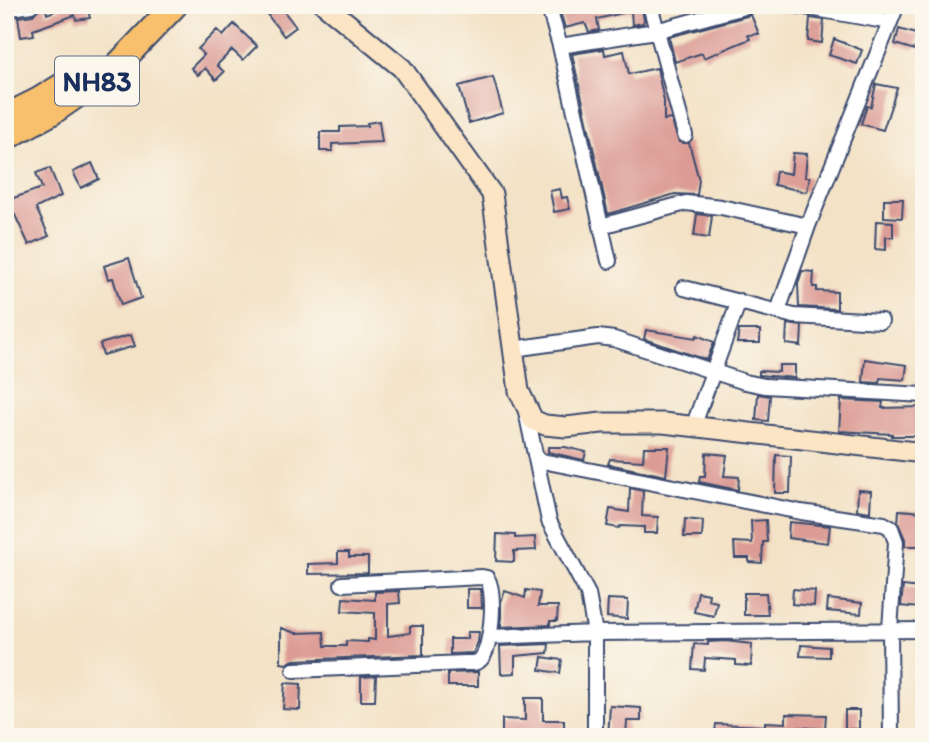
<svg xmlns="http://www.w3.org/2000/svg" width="929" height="742" viewBox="0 0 929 742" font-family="Itim,sans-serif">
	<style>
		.building { fill: #dc9c95 }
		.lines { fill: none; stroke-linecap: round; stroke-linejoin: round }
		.street-casing { stroke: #3b4a6e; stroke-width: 18 }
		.secondary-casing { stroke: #3b4a6e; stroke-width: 23 }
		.highway-casing { stroke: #3b4a6e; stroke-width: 28 }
		.street { stroke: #fff; stroke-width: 14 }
		.secondary { stroke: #fce5c4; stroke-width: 19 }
		.highway { stroke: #f8bf6c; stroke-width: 24 }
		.labels { text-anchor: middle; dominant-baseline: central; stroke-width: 6; stroke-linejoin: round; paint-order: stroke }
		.shield { fill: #fbf7ec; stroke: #5e6b89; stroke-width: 2 }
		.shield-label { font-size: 28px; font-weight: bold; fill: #1b2f5e }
	</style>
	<rect width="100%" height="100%" fill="#fbf7ec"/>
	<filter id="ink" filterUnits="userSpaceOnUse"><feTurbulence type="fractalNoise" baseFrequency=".0143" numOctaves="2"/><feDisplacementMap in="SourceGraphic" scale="14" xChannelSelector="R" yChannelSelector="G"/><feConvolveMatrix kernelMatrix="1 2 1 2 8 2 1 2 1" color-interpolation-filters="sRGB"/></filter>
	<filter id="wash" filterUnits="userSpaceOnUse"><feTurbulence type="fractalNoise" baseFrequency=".00686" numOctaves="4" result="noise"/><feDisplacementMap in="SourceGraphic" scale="28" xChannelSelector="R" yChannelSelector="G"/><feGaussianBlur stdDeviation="1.57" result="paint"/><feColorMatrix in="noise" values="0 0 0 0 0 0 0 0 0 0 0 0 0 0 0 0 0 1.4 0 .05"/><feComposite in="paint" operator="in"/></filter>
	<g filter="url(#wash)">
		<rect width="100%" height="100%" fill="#f3e2c6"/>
		<g id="blocks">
			<path class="building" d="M45,5L47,14L70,5L97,7L88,10L90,18L76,20L75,15L33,30L34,35L21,37L18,17L33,15L40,7Z
				M276,5H279L296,27L284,36L266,13Z
				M558,5H641L644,20L643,23L632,25L631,11L597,19L599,30L589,32L585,23L565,28Z
				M751,15L759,34L748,35L750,39L704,58L702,53L675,62L669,37Z
				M810,18L824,20L822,43L808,41Z
				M234,24L257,46L243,60L232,50L217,65L224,72L216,80L205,68L198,75L191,68L204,55L198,49L217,30L223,36Z
				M899,29L919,35L915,50L895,44Z
				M834,39L862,50L857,64L829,55Z
				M604,49L605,55L624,51L629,74L657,68L664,101V120L671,119L679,142L689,143L699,180L697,195L675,194L608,214L572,54Z
				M493,77L503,113L469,123L459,86Z
				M876,84L897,88L883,130L861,124L867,106L871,107Z
				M379,121L382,142L332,144V151H320V132H340V127L368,126L367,123Z
				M793,153L807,154L805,177H810L807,192L774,185L776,171L791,174Z
				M92,163L99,179L81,188L73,172Z
				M50,168L61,196L36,208L49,236L29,245L15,215L8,218L5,201L42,188L36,173Z
				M560,189L562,198L567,197L570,209L554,212L550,191Z
				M884,199H903L902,218L884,217Z
				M697,214L712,216L709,238L694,236Z
				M876,221L893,222V237H886V250L875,249Z
				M129,258L141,298L121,305L113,278L108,279L104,266Z
				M802,271L814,272L813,287H817V291L837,292V309L799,307L798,284Z
				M787,324L802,326L801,346L786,344Z
				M646,330L696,338L697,335L714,342L707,360L644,339Z
				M739,330H760V343H737Z
				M131,335L135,346L103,355L100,344Z
				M865,359L907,365L905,380L880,378L879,383L863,382Z
				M779,365H795V378L759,375V371L779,372Z
				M758,394L770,396L768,421L756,420Z
				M841,400L883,402L882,408L924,407V436H892V434L839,431Z
				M548,447H565L586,452L584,460L548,452Z
				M644,447H669L666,476L608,464L610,459L643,461Z
				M706,453L727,455L724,476L739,477L738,490L699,482L700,476H705Z
				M776,455L791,456L790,493H775Z
				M630,488L643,491L642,516L658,517L657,533H644V527L620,526L619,528L607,526L610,509L629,512Z
				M858,490L871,491L870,512L857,510Z
				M899,510L924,512V546H905V539L898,523Z
				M685,519L703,521L702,537H684Z
				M766,520L767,542H763L762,563L749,562V558H735L734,542L752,543L751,521Z
				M789,522L830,526L828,543L788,538Z
				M497,534L515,535V538L535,537L536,550L514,551V562L496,561Z
				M338,552H349V557H368V573L308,574V564L338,563Z
				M903,586L920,588L919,608L901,606Z
				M467,589H481L482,608H467Z
				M793,589L815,591L814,606L792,604Z
				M526,590L540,592L538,606H558L557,621H550V625L501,627V602L505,591L525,598Z
				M399,591L400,603L388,604V636L410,633V626H423V655L294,660L286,664L281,663V628L296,633L324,632L325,646H346V641L368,642V639L375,640V613L342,611L343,598L375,600V592Z
				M698,592L709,594L708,600L717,602L714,616L694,612Z
				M744,593H766L768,615H744Z
				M608,599L628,600L627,619L607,617Z
				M828,599L862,603L861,614L827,611Z
				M467,632H479L478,642L473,653L450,654V639H467Z
				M725,641L752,644L751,666L736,665V660L705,658L704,670L692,669L694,644L708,645V642Z
				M549,644L548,653L515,656V673L501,674L500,646Z
				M801,645L829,647V657L800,656Z
				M542,657L562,660L560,673L540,670Z
				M478,672V686H448V673Z
				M376,676L375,701H361V677Z
				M285,683L301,684L300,710L283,709Z
				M525,698H543V720H564V737H502V719L525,720Z
				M610,706L641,708V721H627L626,737H608Z
				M845,710H859V729H845Z
				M786,714L826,715L825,729L799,727L798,737L736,735V737H722V734L715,733L716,724L765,726V722L786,723Z"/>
		</g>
	</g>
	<g filter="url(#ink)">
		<use href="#blocks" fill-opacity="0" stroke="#3b4a6e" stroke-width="2"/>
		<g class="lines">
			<g class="street-casing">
				<path id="street" d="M548,5L560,46L609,261
					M650,5L685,135
					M793,5L890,22
					M5,9L31,5
					M560,46L656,31L751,5
					M601,226L686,203L721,207L808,226
					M684,288L794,316L881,321
					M778,311L808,226L897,5
					M513,349L598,337L614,339L745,382L765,386L924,395
					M526,411L549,521L588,594L595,633V737
					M693,427L739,301
					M537,460L801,512L884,524L891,528L896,542L890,629L891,737
					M489,637L595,633L924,630
					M294,670L465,663C471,663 477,664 481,659C492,647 496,592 487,578L482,577L342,584"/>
			</g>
			<g class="secondary-casing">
				<path id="secondary" d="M325,5L402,68L492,194L519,391L533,420L545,425L566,427L602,423H663L924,453"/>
			</g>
			<g class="highway-casing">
				<path id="highway" d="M5,117L39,100L75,78
					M5,138L51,113L112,71L175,5"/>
			</g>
			<use href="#street" class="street"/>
			<use href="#secondary" class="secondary"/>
			<use href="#highway" class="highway"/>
		</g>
	</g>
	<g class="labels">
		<rect class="shield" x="55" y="56.5" width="84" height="49" rx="5"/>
		<g class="shield-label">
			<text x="97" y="81">NH83</text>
		</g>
	</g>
	<rect width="929" height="742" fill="none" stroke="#fbf7ec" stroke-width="28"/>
</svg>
